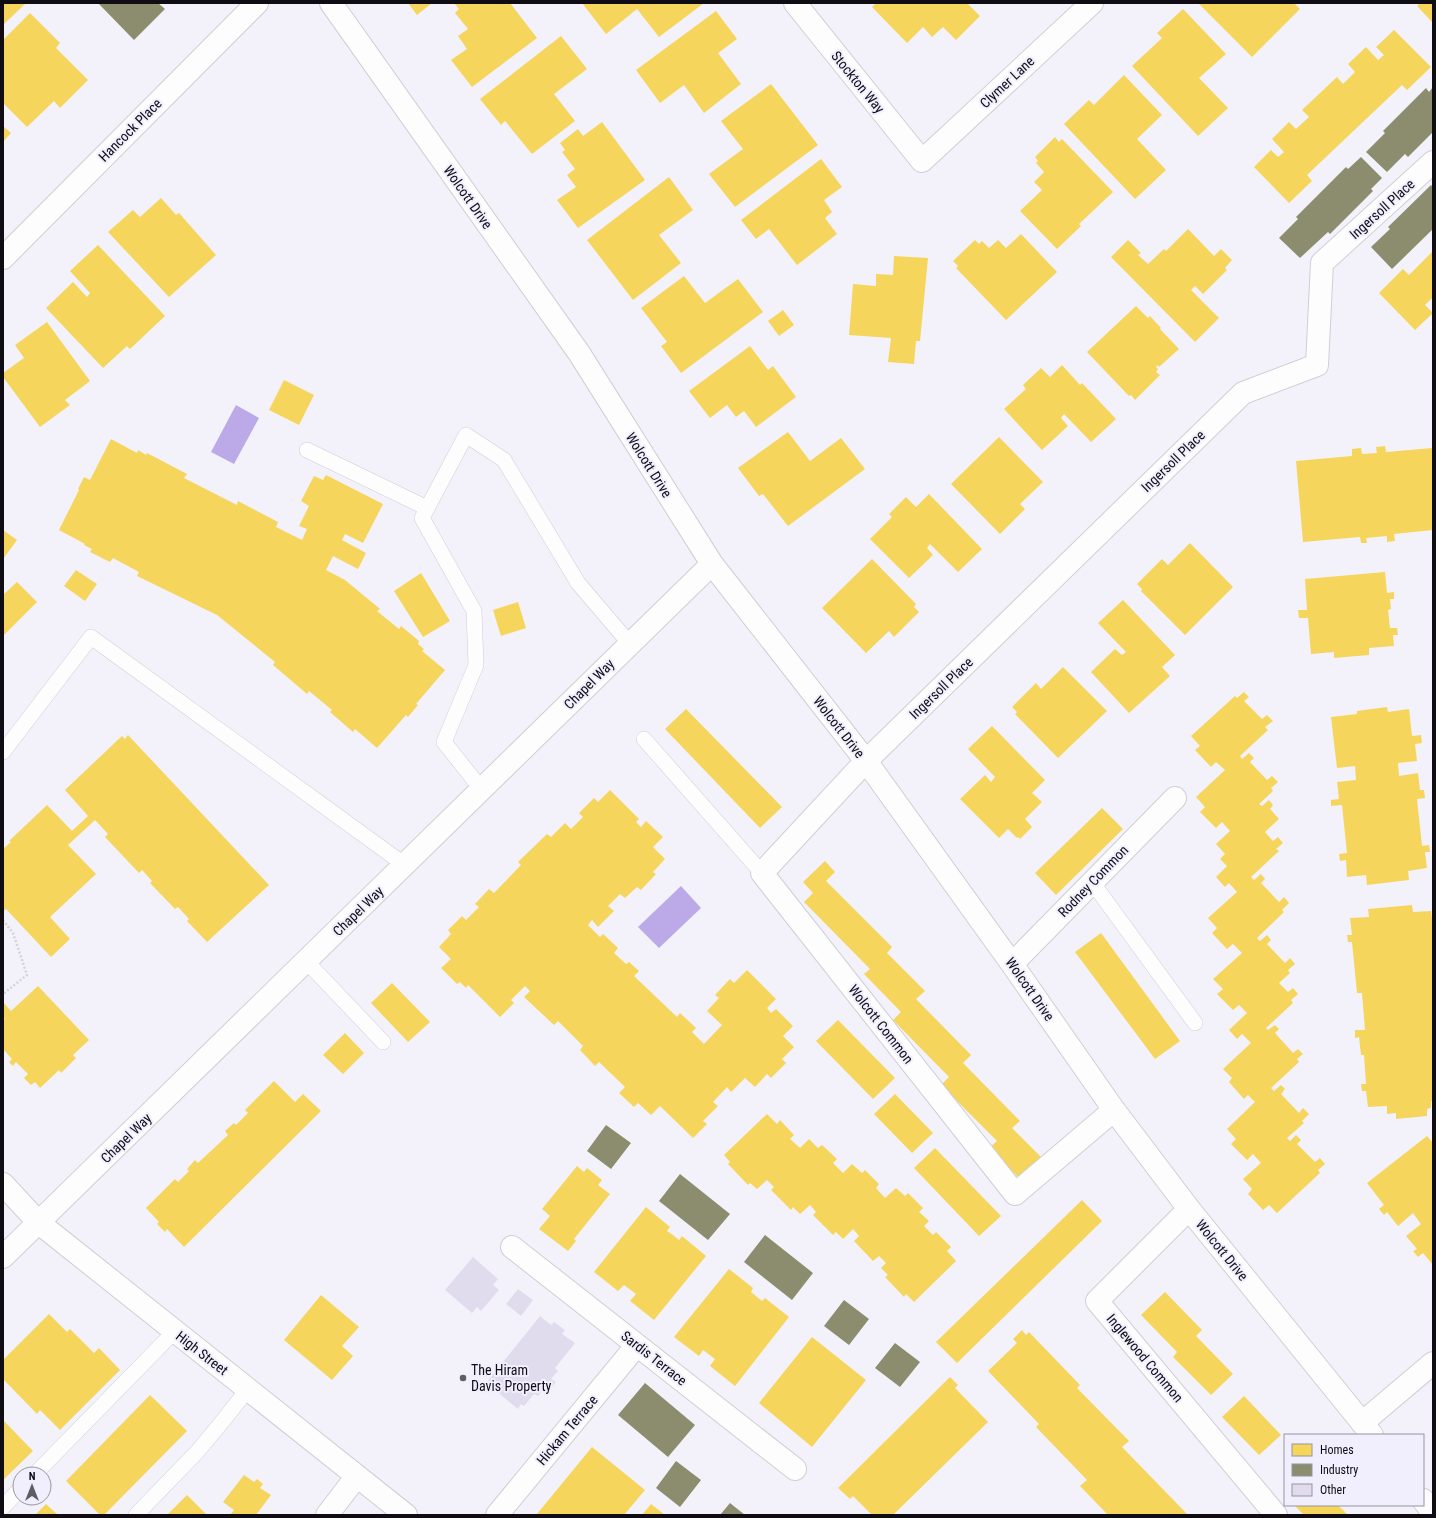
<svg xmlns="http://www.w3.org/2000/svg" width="1436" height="1518" viewBox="0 0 1436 1518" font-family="'Roboto Condensed',sans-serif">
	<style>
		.water { fill: #bca9e8 }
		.homes { fill: #f6d55c }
		.industry { fill: #8c8c6e }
		.building { fill: #e0dced }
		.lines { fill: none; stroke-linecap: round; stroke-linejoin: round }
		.service-casing { stroke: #cfced5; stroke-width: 16 }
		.minor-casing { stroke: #cfced5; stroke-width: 24 }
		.path { stroke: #d4d4d6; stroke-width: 2.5; stroke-dasharray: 2 2; stroke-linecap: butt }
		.service { stroke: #fdfdfe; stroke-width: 15 }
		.minor { stroke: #fdfdfe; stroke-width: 22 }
		.poi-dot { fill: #5f5d64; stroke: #f1eefd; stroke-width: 1.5 }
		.labels { text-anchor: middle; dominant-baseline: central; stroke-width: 4; stroke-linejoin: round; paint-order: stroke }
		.street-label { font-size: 14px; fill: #0f0d13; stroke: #f1eefd }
		.poi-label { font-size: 14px; fill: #0f0d13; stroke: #f1eefd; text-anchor: start }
	</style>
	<rect width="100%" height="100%" fill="#f3f2fa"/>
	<path class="water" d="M236,405L259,418L234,464L211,452Z
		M681,886L701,908L659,948L638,927Z"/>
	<path class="homes" d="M3,3H26L3,25Z
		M408,3H432L417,15Z
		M454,3H510L537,38L472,87L451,60L467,49L458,36L468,29L455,13L459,9Z
		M582,3H704L659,37L637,9L606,34Z
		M876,3H967L980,16L956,40L943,27L932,37L923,27L907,43L872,7Z
		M1198,3H1294L1300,9L1252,57Z
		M1420,3H1433V23L1417,6Z
		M1183,9L1226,54L1199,78L1228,108L1198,136L1132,66L1162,38L1157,33Z
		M716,11L737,39L718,53L741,84L704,113L684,85L660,103L636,70Z
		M30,13L60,43L56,48L88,80L60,108L54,101L27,127L3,103V40Z
		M1394,30L1431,67L1407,90L1402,85L1307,175L1312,181L1289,203L1254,167L1271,150L1278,157L1284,152L1272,139L1289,122L1296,129L1309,117L1302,110L1337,77L1343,84L1355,72L1348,64L1366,47L1378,60L1384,55L1376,47Z
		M561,36L587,69L554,94L575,121L532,154L505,121L501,125L480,99Z
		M1124,75L1162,115L1137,139L1166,170L1135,199L1064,124L1089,100L1094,105Z
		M771,84L818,145L735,207L709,174L743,149L721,121Z
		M602,122L645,180L578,228L557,200L576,187L567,175L575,169L562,152L565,150L560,143L578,129L583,136Z
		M3,126L11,133L3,142Z
		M1055,137L1059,142L1062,139L1113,192L1079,224L1081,226L1057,249L1020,211L1042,190L1034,182L1044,172L1036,163L1038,161L1035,157Z
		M821,159L842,187L824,200L832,212L825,218L837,234L797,265L769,229L756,239L741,220Z
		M669,177L693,210L659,235L681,263L633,300L587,240Z
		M161,198L176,215L179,213L216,255L169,297L108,232L133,210L140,217Z
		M1188,229L1214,256L1221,249L1232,260L1225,268L1227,270L1203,294L1195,286L1191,290L1219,318L1195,342L1111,257L1128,240L1141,253L1138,255L1148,264L1164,249L1166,251Z
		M1021,234L1057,272L1006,320L956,268L958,266L953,261L975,240L979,244L982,241L989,248L998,240L1006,248Z
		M98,245L165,316L130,349L127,346L103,368L46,308L73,282L87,297L90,293L70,271Z
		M1433,251V300L1431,299L1425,305L1433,313L1415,330L1379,293L1403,269L1409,275Z
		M894,256L928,258L920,341H916L914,364L888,362L891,338L849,335L853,284L876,286V274L893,275Z
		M684,276L705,303L738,279L763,312L681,373L661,346L667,342L641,308Z
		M1136,306L1148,318L1150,316L1161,328L1160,329L1179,349L1159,367L1158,365L1156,367L1158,369L1156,372L1160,375L1135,400L1131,395L1129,396L1087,352Z
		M783,310L794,325L779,336L768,321Z
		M47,322L90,381L65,400L70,405L40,427L3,377V373L24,358L15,345Z
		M750,346L768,370L773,366L796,397L756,427L744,411L736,417L727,405L710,418L689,391Z
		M1062,365L1080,385L1082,383L1116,419L1091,442L1064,414L1061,418L1068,426L1042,450L1004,409L1026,389L1023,385L1041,368L1050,377Z
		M284,380L314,395L299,425L269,410Z
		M788,432L810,461L841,438L865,469L788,526L763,494L759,496L738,468Z
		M999,437L1043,482L1020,504L1025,509L1000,534L951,484Z
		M111,439L137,453L138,450L146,455L147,453L187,474L184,478L237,505L238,501L278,522L276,527L302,540L307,529L299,526L309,506L301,501L314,476L323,480L326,475L383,504L363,543L345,534L342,540L366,553L358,569L333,556L326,570L345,580L380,609L377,611L399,629L401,626L419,641L418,644L424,649L422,651L445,670L416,704L418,705L408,717L406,715L377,748L355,729L353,732L330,712L332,710L309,691L307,694L273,665L275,662L217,615L137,576L139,572L113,558L110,562L90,552L92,549L84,545L85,544L59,530L79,490L78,489L84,477L90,480Z
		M1385,446L1386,452L1433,448V530L1394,534L1395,541L1387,542V536L1366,538L1367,543H1361L1360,537L1303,542L1296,461L1352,456V449L1361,448L1362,454L1377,453L1376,447Z
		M929,494L982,549L958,572L930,544L927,548L933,555L909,578L870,539L892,517L889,514L906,497L916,507Z
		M3,530L17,540L3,559Z
		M1190,543L1233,587L1185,635L1141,591L1142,589L1137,584L1162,559L1168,565Z
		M872,559L916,604L914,607L919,612L894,637L889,631L866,653L822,608Z
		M76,570L97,584L85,601L64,586Z
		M1385,572L1387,593L1394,592V599H1390L1391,609L1388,610L1390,628H1397L1398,635H1393L1394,646L1369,648V655L1334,658V652L1311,654L1308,618H1299L1298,610H1307L1305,579Z
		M421,573L450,621L423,637L394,591Z
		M17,582L37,602L3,636V595Z
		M1123,600L1175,655L1162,667L1170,676L1129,713L1091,672L1115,649L1122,655L1126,652L1098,623Z
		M518,602L526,628L501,636L493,610Z
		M1063,667L1107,711L1058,758L1015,714L1017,712L1012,707L1036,683L1041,689Z
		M1244,692L1249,697L1244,701L1262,719L1267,715L1273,721L1265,727L1268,730L1240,756L1242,759L1249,753L1254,758L1250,762L1267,780L1272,776L1278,782L1271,788L1273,791L1259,804L1262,806L1269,800L1273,805L1270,809L1279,819L1265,832L1273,841L1278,837L1283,843L1276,849L1279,851L1251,877L1254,880L1261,874L1265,879L1261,883L1279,902L1284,897L1289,903L1282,910L1284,912L1257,938L1260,941L1267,935L1271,940L1267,944L1285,963L1290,958L1295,964L1288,970L1290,973L1279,983L1288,992L1293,988L1298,994L1291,1000L1293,1003L1266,1028L1268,1030L1275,1025L1279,1029L1275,1033L1293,1053L1298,1049L1303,1054L1297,1059L1299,1062L1271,1088L1274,1091L1281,1085L1285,1089L1281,1094L1299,1113L1303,1108L1309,1114L1302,1121L1304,1123L1287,1138L1290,1141L1296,1135L1301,1140L1297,1144L1315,1162L1320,1158L1325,1164L1318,1170L1320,1173L1277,1213L1269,1205L1263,1210L1248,1194L1252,1189L1243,1179L1261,1163L1253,1154L1247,1160L1231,1144L1236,1139L1227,1129L1255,1102L1248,1095L1244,1099L1229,1082L1232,1078L1223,1069L1251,1043L1242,1034L1237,1039L1229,1030L1247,1013L1239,1005L1233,1010L1217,994L1223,989L1213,979L1242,953L1233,944L1227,949L1212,933L1217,928L1208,918L1237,892L1229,883L1225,887L1216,877L1227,866L1220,859L1225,854L1216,844L1230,831L1222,822L1216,828L1200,812L1205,807L1196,797L1225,770L1216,762L1211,767L1195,750L1200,746L1191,736L1235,696L1237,698Z
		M1387,707L1388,712L1409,709L1412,736L1421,735L1422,743L1415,744L1417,761L1398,763L1399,776L1418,773L1420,790H1424L1425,798L1417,799L1422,846L1429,845L1430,852H1425L1427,868L1408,871L1409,880L1367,885L1366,875L1347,877L1346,860L1340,861L1339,854L1347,853L1342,805L1331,806V800L1339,799L1337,782L1356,780L1355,766L1337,768L1331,717L1357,714V711Z
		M686,709L782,807L760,828L665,729Z
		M992,726L1045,780L1032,793L1042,802L1025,819L1032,827L1020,839L1018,837L1017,838L1008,829L999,838L960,799L985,775L991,782L995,777L968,749Z
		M128,735L269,885L207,942L187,921L189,919L178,907L175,909L150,883L152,881L142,870L139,873L105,837L108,834L95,820L68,845L96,874L50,917L70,939L51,957L6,909L3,911V849L11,842L9,841L47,805L72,831L88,816L65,790L122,736L125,739Z
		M610,790L639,819L636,822L641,827L646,821L663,837L653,847L665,859L653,872L656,874L641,890L637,887L625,898L620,894L608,906L614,911L598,927L592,920L588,925L600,937L603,934L618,948L614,953L626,964L629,962L639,971L634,976L677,1017L680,1013L696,1028L692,1032L704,1044L722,1025L707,1011L719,998L715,995L730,979L734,983L747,970L776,999L767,1008L771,1013L776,1009L793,1026L783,1036L794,1047L782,1059L786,1063L771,1078L767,1074L755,1087L745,1078L731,1092L727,1087L713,1102L718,1106L703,1121L707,1124L693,1138L660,1106L651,1115L638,1103L634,1107L619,1093L625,1087L599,1062L595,1066L580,1050L583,1046L558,1021L554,1025L524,997L530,991L525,986L511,1000L514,1003L500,1017L468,985L466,988L460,982L457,984L441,968L451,959L439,947L451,934L448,930L462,916L466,920L479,907L475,904L489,889L494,893L521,865L518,862L547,834L551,837L565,823L571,829L583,817L579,813L594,798L598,802Z
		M1102,808L1123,829L1056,895L1035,873Z
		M825,861L835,872L826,881L892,947L887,953L925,991L916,999L971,1055L963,1063L1020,1121L1012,1128L1041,1157L1019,1178L989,1148L997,1141L941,1085L949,1077L893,1020L901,1012L864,974L870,969L804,902L813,893L803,882Z
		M1412,905L1413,912L1431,911L1433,927V1101H1431V1108L1427,1109V1116L1396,1119V1113L1387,1114V1106L1368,1107L1366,1091H1362L1361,1084H1366L1364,1055H1361L1359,1037L1355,1038V1030H1365L1362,993H1357L1352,942H1348L1347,935H1352L1350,918L1369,917L1368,909Z
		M1101,933L1180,1041L1155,1059L1075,952Z
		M392,983L430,1022L408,1042L371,1003Z
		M38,986L89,1040L73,1055L76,1058L61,1073L59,1070L40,1088L35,1082L31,1085L24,1078L28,1074L16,1062L13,1066L9,1062L12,1059L3,1049V1020L5,1019L3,1017V1002L11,1011Z
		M838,1020L895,1078L873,1099L816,1041Z
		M345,1033L364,1053L343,1074L323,1055Z
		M274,1081L295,1102L303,1094L321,1111L184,1247L167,1229L165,1232L157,1224L159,1222L146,1208L175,1179L178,1182L189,1171L187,1169L195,1160L198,1163L228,1135L225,1131L234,1123L236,1125L248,1113L245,1110Z
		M895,1094L933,1133L912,1153L874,1114Z
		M767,1114L777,1124L780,1120L794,1135L790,1139L800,1148L809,1139L818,1148L822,1145L837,1159L833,1163L843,1173L852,1164L862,1173L865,1170L879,1184L876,1188L885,1198L896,1188L905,1196L908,1193L923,1208L919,1212L929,1221L924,1226L933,1235L936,1232L951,1247L947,1251L956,1261L914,1302L906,1294L904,1297L885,1277L888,1275L881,1268L886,1263L879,1256L873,1261L854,1241L859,1236L853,1229L843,1239L836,1232L833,1235L813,1215L816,1212L810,1205L800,1214L793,1207L791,1210L771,1190L774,1187L767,1180L757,1189L750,1183L748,1185L728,1164L730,1162L724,1155Z
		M1427,1136L1433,1143V1265L1423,1253L1418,1257L1413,1251L1417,1249L1406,1236L1421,1224L1413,1213L1398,1226L1387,1212L1384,1215L1379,1209L1384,1205L1367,1183Z
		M935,1148L1001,1216L979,1236L914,1168Z
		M577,1166L584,1172L587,1168L602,1180L598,1185L610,1194L574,1239L576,1241L568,1251L539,1229L550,1216L542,1209Z
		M1082,1200L1102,1221L957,1363L936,1342Z
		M646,1207L670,1227L667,1231L673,1235L679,1240L682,1236L706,1256L654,1320L630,1301L636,1294L624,1285L618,1291L594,1272Z
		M729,1269L753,1288L751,1292L762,1301L765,1298L789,1317L735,1386L710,1366L715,1359L703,1350L699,1356L674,1337Z
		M1165,1292L1202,1330L1196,1336L1233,1374L1211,1395L1173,1357L1177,1352L1141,1315Z
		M321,1295L359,1327L342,1346L353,1356L332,1380L284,1340Z
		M49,1314L67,1332L70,1329L94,1353L99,1348L120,1370L60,1430L40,1410L37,1414L3,1379V1360Z
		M1022,1330L1026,1335L1029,1332L1080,1385L1077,1388L1129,1441L1122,1447L1188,1515H1108L1080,1486L1087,1480L1036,1427L1039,1424L988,1371L1017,1343L1013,1339Z
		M812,1337L866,1380L812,1447L759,1403Z
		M950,1377L958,1385L955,1388L988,1422L893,1515H872L853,1496L850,1499L838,1488Z
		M150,1395L187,1431L104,1515H100L66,1481Z
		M1244,1396L1281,1435L1259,1455L1222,1417Z
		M3,1420L33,1451L3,1480Z
		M592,1447L645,1490L624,1515L537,1514Z
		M244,1475L254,1482L257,1479L263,1484L260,1488L271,1495L256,1515H230L234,1510L223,1502Z
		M187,1495L207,1515H167Z
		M46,1504L58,1515H35Z
		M651,1504L665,1515H642Z
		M1294,1505H1338L1348,1515H1304Z"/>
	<path class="industry" d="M98,3H158L165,9L134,40Z
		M1433,87V132L1408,157L1405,154L1387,172L1366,152L1385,133L1383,131L1426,88L1429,92Z
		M1361,157L1382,178L1371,189L1373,191L1330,234L1328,232L1300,258L1279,238L1298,219L1296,217L1346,167L1348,169Z
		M1431,185L1433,187V229L1392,269L1371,247L1390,229L1388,227Z
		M606,1125L631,1143L611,1169L587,1151Z
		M680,1174L730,1214L708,1240L659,1201Z
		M765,1235L813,1273L792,1300L744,1262Z
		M844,1300L869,1319L849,1345L824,1326Z
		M895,1343L920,1362L900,1387L875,1368Z
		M645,1383L695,1425L668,1457L618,1415Z
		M676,1461L701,1480L680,1507L656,1488Z
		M730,1503L745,1515H720Z"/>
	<path class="building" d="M473,1257L498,1279L493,1285L499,1290L481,1311L477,1307L472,1313L445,1290Z
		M518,1289L533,1300L521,1316L506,1304Z
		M540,1316L551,1325L554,1322L565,1330L562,1334L575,1343L555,1368L558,1371L551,1379L556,1382L548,1392L544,1389L538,1396L534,1394L524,1406L521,1404L518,1409L486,1383Z"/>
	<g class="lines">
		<g class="service-casing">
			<path id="service" d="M307,450L427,508
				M644,739L762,873
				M3,752L91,637L405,865
				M482,790L444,742L476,665L474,611L422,518L466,435L504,460L578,583L630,644
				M1092,882L1195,1023
				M307,962L383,1042
				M35,1474L175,1331
				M3,1507L20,1489
				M136,1515L197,1452L222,1422L248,1389"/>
		</g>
		<g class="minor-casing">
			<path id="minor" d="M331,3L579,353L712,564L866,761L1012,964L1114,1110L1189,1209L1372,1435
				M795,3L922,161L1092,3
				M3,258L257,3
				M1012,964L1175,798
				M1114,1110L1015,1194L762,873L866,761L1243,393L1317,365L1322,263L1433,162
				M3,1184L39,1223L406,1515
				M1189,1209L1097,1301L1276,1515
				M512,1247L795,1469
				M3,1257L712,564
				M1362,1423L1433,1363
				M1423,1500L1433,1513
				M327,1515L357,1476
				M497,1515L637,1345"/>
		</g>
		<path class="path" d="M3,920L13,933L27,975L3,994"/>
		<use href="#service" class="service"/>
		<use href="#minor" class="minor"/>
	</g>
	<circle class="poi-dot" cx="463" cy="1378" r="4"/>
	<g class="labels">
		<g class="street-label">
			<text transform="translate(858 82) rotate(51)">Stockton Way</text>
			<text transform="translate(1007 82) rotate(-43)">Clymer Lane</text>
			<text transform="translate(130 130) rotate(-45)">Hancock Place</text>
			<text transform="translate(468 197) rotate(55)">Wolcott Drive</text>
			<text transform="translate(1382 209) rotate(-42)">Ingersoll Place</text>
			<text transform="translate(1173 461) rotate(-44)">Ingersoll Place</text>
			<text transform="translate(649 465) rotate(58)">Wolcott Drive</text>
			<text transform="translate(589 684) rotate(-45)">Chapel Way</text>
			<text transform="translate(941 688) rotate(-44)">Ingersoll Place</text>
			<text transform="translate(839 727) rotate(52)">Wolcott Drive</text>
			<text transform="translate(1093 881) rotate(-46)">Rodney Common</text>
			<text transform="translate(358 911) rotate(-44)">Chapel Way</text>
			<text transform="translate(1030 989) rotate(55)">Wolcott Drive</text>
			<text transform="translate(881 1024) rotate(52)">Wolcott Common</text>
			<text transform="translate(126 1138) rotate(-44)">Chapel Way</text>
			<text transform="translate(1222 1250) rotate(51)">Wolcott Drive</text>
			<text transform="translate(202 1353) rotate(38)">High Street</text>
			<text transform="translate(654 1358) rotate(38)">Sardis Terrace</text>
			<text transform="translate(1145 1358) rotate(50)">Inglewood Common</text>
			<text transform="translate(567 1430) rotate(-50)">Hickam Terrace</text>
		</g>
		<g class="poi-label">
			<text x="471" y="1370">The Hiram<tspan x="471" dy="16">Davis Property</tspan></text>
		</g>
	</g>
	<rect width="1436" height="1518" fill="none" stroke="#0f0d13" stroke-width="8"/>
	<rect x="1284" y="1434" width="140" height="72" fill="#f1eefd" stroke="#97949f"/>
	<rect x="1292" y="1444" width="20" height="12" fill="#f6d55c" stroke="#97949f"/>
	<text x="1320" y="1454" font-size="12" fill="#0f0d13">Homes</text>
	<rect x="1292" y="1464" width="20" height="12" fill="#8c8c6e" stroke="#97949f"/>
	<text x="1320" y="1474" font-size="12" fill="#0f0d13">Industry</text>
	<rect x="1292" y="1484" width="20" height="12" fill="#e0dced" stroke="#97949f"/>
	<text x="1320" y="1494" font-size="12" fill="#0f0d13">Other</text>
	<g transform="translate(32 1486)"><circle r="19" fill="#f1eefd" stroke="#97949f"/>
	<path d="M0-3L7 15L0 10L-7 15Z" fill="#5f5d64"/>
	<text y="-6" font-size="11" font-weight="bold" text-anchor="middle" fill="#0f0d13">N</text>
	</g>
</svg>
